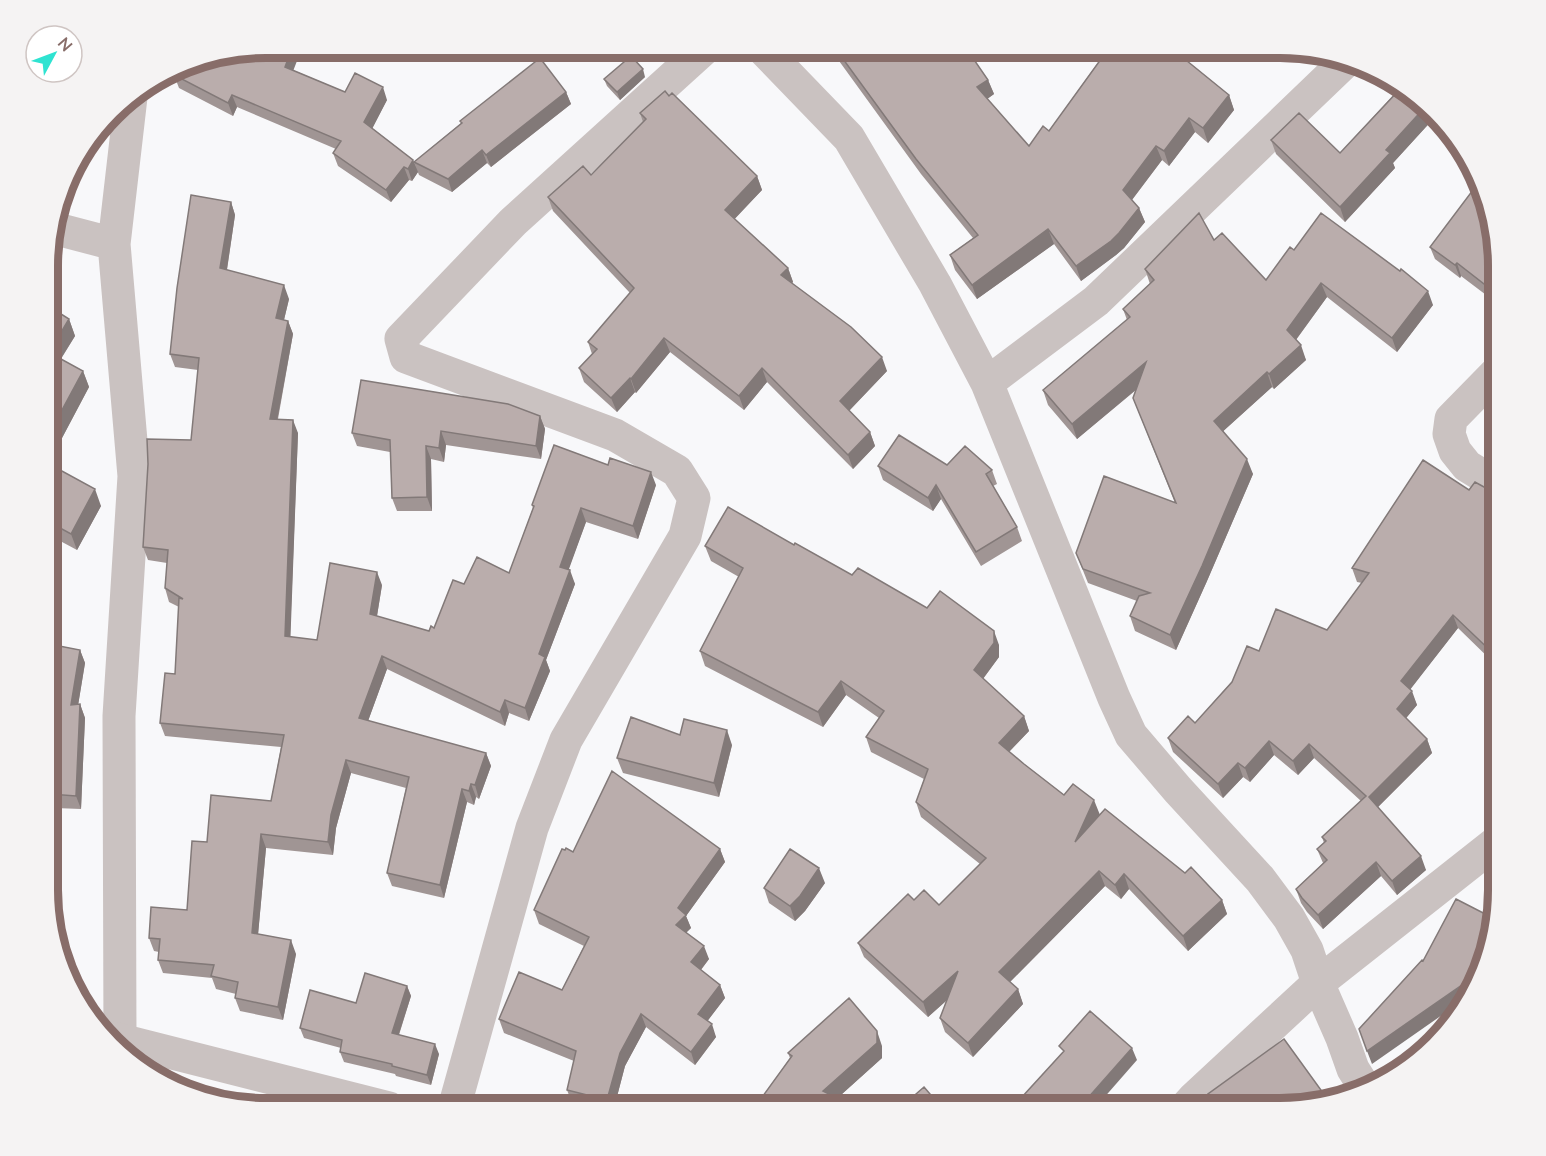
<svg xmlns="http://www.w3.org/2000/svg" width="1546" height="1156" viewBox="0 0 1546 1156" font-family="Lato,sans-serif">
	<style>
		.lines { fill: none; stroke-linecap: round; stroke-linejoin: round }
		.minor { stroke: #cac2c1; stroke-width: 33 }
		.tertiary { stroke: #cac2c1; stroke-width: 33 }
		.wall { fill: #a09594 }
		.shaded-wall { fill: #827978 }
		.building { fill: #baadac; stroke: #827978; stroke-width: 1.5 }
		.rim { fill: none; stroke: #886d69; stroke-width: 8 }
	</style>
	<rect width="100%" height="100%" fill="#f8f8fa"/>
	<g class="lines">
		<path class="minor" d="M762,48L849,138L935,284L987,383L1114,698L1131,735L1178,790L1260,879L1289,918L1307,950L1318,983L1342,1038L1353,1069L1365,1088
			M53,228L114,244
			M987,383L1096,301L1346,61
			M1498,485L1467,466L1455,451L1449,434L1451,419L1498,371
			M123,1054L120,1039L119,716L134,476L114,244L131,97
			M454,1108L532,828L566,740L685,536L694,498L677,471L615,435L406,357L401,339L513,222L705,48
			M1185,1108L1194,1098L1318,983L1498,841"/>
		<path class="tertiary" d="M109,1037L389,1108"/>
	</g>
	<path class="wall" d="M832,48H966L988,80L994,94L987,99L1029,146L1049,131L1104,54L1098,48H1181L1177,53L1229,95L1234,110L1208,143L1195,132L1169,166L1162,160L1132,200L1139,208L1145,222L1124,248L1116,255L1081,281L1054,244L977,299L955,270L950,255L973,238L921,174L834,54Z
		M1268,48H1280L1275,54Z
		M293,70L345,92L387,100L372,128L413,160L418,172L412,181L409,180L391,202L338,166L333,153L336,149L237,107L233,116L179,88L174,75Z
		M645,77L620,100L607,86L604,79Z
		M1397,85L1423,102L1435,117L1393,163L1395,168L1345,222L1276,154L1271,140L1340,153L1398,90Z
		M566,92L571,104L491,167L487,163L452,192L419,175L414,162L461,123L460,121Z
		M669,96L757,176L762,190L734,219L788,268L793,282L792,283L887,371L849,411L870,432L875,446L853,469L767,382L744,410L670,352L636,393L635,392L617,412L584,382L579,368L592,354L588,342L630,293L553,211L548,197L591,175L643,122L640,113Z
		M231,202L235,215L227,270L289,299L284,320L288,321L293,334L278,419L298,433L290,637L317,640L382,585L377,616L429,631L434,628L464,584L509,573L533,508L532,505L656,485L638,539L586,522L568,570L575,584L546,660L550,671L529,721L509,713L505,726L387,669L368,721L486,753L491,766L479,799L476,797L474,805L467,802L444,898L392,886L387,873L406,788L351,773L336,828L333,855L266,848L258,934L296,954L283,1020L240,1011L235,998L236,994L216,989L212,978L163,973L158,960L159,952L154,951L149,938L187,910L207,842L271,801L281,747L165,736L160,723L175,674L179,607L169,602L165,588L167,563L148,560L143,547L191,440L193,432L198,370L175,367L170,354Z
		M1214,240L1266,280L1294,250L1433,305L1397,352L1327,297L1296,340L1306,360L1274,389L1272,387L1223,431L1253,474L1207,581L1176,650L1135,631L1130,616L1137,601L1088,583L1076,553L1175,503L1133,398L1136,390L1077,439L1048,405L1043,390L1127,320L1123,309L1150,284L1145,269Z
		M1430,247L1498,266V304L1461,276L1460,278L1435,259Z
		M50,307L69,319L75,336L61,359L83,371L89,387L62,438L50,431Z
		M540,416L545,429L541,459L446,445L444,462L431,459L432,511H397L392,498L390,452L357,446L352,433Z
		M49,464L101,506L77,550L49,535Z
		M878,466L992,470L997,484L993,486L1017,527L1022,541L981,566L941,499L933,511L883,480Z
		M1484,487L1493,490L1498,488V667L1458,628L1410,689L1417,705L1406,718L1427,739L1432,753L1378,807L1426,870L1397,895L1381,876L1323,929L1307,912L1301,903L1296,889L1323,863L1317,849L1324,843L1322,837L1361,801L1314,758L1298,775L1274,755L1250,782L1243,777L1223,798L1173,752L1168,738L1195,723L1259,651L1327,630L1362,583L1357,582L1352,568L1469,490Z
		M794,545L852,575L927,608L999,645V657L983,679L1024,716L1029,731L1009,752L1024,764L1064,795L1100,815L1222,900L1227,914L1188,951L1129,889L1121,899L1105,886L1010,982L1018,989L1023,1004L973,1057L945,1032L940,1018L947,1000L928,1017L864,957L858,943L914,900L939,905L980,864L921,817L916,802L924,779L871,752L866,737L879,718L846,695L823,727L705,666L700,651L739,577L711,561L705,546Z
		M49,644L80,650L85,663L78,705L80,704L85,718L81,809L55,808L49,842Z
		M680,735L732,745L719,797L623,773L617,758L619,754V753Z
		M720,849L725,862L686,916L691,928L686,932L709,959L701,970L720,985L725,998L707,1021L716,1037L695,1065L646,1027L625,1066L614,1108H591L572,1103L567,1090L574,1061L504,1033L499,1019L562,990L584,946L539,924L534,910L573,852Z
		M825,883L805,911L795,921L769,903L764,888Z
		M407,986L411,996L399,1035L439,1054L431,1085L396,1076L395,1074L344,1062L340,1052L341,1048L304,1038L300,1028L356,1003Z
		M882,1046V1058L832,1103L834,1108H763L760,1100L790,1058L788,1053Z
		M1208,1094L1280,1108H1214Z"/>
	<path class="shaded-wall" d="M292,48H302L290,79L285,67Z
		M1168,48H1181L1172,60Z
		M1273,48H1280L1275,54Z
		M643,69L645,77L620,100L617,92Z
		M988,80L994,94L983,102L977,87Z
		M383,87L387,100L369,135L364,122Z
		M566,92L571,104L491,167L486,155Z
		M232,95L237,107L233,116L228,103Z
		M1229,95L1234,110L1208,143L1203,128Z
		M1426,106L1435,117L1393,163L1395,168L1345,222L1340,207L1386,150Z
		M1189,118L1195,132L1169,166L1164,151Z
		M1156,146L1162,160L1128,205L1123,190Z
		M482,150L487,163L452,192L448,179Z
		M413,160L418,172L412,181L408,169Z
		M404,167L409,180L391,202L386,190Z
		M757,176L762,190L730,224L725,210Z
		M231,202L235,215L225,282L220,268Z
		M1139,208L1145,222L1124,248L1116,255L1081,281L1076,266Z
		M1048,229L1054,244L977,299L972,285Z
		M1457,263L1461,276L1460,278L1455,265Z
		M788,268L793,282L786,289L781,275Z
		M1321,283L1327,297L1292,345L1287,330Z
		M284,285L289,299L281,332L276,318Z
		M1428,291L1433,305L1397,352L1392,338Z
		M69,319L75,336L55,368L50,354V351Z
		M288,321L293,334L275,432L270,419Z
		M664,338L670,352L636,393L631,379Z
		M1301,345L1306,360L1274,389L1269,374Z
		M882,357L887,371L845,415L840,401Z
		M1146,362L1151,377L1077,439L1072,424Z
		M762,368L767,382L744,410L739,396Z
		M83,371L89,387L62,438L56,421Z
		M1267,372L1272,387L1219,435L1214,421Z
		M630,378L635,392L617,412L611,398Z
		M540,416L545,429L541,459L536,446Z
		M293,420L298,433L290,650L285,636Z
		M441,431L446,445L444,462L439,448Z
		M870,432L875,446L853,469L848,455Z
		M426,446L431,459L432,511L427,497Z
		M1247,459L1253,474L1207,581L1176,650L1170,635Z
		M651,472L656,485L638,539L633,526Z
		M936,485L941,499L933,511L928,498Z
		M95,489L101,506L77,550L71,534Z
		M581,508L586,522L565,580L560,567Z
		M570,570L575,584L546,660L550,671L529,721L525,708L539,654Z
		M377,572L382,585L375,628L370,614Z
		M1453,615L1458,628L1406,695L1401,681Z
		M994,631L999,645V657L979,684L974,670Z
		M80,650L85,663L76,718L71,705Z
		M382,656L387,669L364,732L359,718Z
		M841,681L846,695L823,727L818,712Z
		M1412,691L1417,705L1402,723L1397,709Z
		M505,700L509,713L505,726L500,712Z
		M80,704L85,718L81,809L76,796Z
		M1024,716L1029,731L1004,757L999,743Z
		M727,730L732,745L719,797L714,783Z
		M1427,739L1432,753L1374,811L1369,797Z
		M1269,741L1274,755L1250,782L1245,768Z
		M1309,744L1314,758L1298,775L1293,761Z
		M486,753L491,766L479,799L475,785Z
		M346,760L351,773L336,828L333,855L328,842L331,815Z
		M1238,763L1243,777L1223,798L1218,784Z
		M471,784L476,797L474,805L469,791Z
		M462,789L467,802L444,898L440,885Z
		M50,794L55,808L49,842V802Z
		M1094,800L1100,815L1075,842Z
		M261,834L266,848L257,946L252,933Z
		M720,849L725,862L686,916L691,928L681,938L676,925L678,908Z
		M1421,856L1426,870L1397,895L1392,881Z
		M1376,862L1381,876L1323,929L1318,915Z
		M819,868L825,883L805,911L795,921L790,906Z
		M1099,871L1105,886L1005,987L999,972Z
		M1124,874L1129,889L1121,899L1115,885Z
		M1222,900L1227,914L1188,951L1183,936Z
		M291,940L296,954L283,1020L278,1007Z
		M704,946L709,959L696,976L691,962Z
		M958,971L964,985L928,1017L923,1002Z
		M1482,971L1481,974L1465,999L1372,1064L1367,1051Z
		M720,985L725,998L703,1027L698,1014Z
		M407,986L411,996L396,1043L392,1033Z
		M1018,989L1023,1004L973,1057L968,1043Z
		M641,1014L646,1027L625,1066L614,1108H610L607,1100L620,1053Z
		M712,1024L716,1037L695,1065L691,1052Z
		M877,1031L882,1046V1058L832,1103L834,1108H819L823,1091Z
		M435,1044L439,1054L431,1085L427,1075Z
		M1132,1048L1137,1060L1095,1108H1079Z"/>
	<path class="building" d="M266,48H292L285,67L345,92L355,73L383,87L364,122L413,160L408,169L404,167L386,190L333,153L341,141L232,95L228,103L174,75L176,71L196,60Z
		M835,48H966L988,80L977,87L1029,146L1043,126L1049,131L1109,48H1171L1229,95L1203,128L1189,118L1164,151L1156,146L1123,190L1139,208L1119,233L1111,241L1076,266L1048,229L972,285L950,255L978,235L916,159Z
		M631,56L643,69L617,92L604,79Z
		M540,58L566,92L486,155L482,150L448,179L414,162L462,123L460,121Z
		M1401,88L1423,102L1426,106L1386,150L1390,153L1340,207L1271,140L1299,113L1340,153Z
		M665,91L669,96L672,93L757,176L725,210L788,268L781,275L851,327L882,357L840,401L870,432L848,455L762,368L739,396L664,338L631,379L630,378L611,398L579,368L597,349L588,342L634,288L548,197L583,166L591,175L646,119L640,113Z
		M1479,182L1498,266V292L1497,294L1457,263L1455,265L1430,247Z
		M191,195L231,202L220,268L284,285L276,318L288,321L270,419L293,420L285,636L317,640L330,563L377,572L370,614L429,631L431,626L434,628L453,580L464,584L477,557L509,573L534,506L532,505L554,445L608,465L610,458L651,472L633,526L581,508L560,567L570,570L539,654L545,657L525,708L505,700L500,712L382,656L359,718L486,753L475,785L471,784L469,791L462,789L440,885L387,873L409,777L346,760L331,815L328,842L261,834L252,933L291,940L278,1007L235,998L238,982L211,976L214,965L158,960L160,939L149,938L151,907L187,910L192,841L207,842L211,795L271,801L284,735L160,723L165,673L175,674L179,598L183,599L165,588L168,550L143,547L148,464L147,439L191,440L199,358L170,354L177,288Z
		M1199,213L1214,240L1222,233L1266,280L1290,247L1294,250L1321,213L1400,271L1401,269L1428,291L1392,338L1321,283L1287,330L1301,345L1269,374L1267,372L1214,421L1247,459L1202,566L1170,635L1130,616L1139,596L1150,593L1083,569L1076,553L1104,476L1176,503L1133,398L1146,362L1072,424L1043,390L1130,317L1123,309L1154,280L1145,269Z
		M50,307L69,319L50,351Z
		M50,353L83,371L56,421L50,418Z
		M361,380L508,404L540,416L536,446L441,431L439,448L426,446L427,497L392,498L390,440L352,433Z
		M899,435L947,465L965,446L992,470L986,474L1017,527L976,552L936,485L928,498L878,466Z
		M1423,460L1469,490L1475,482L1484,487L1493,490L1498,488V658L1453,615L1401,681L1412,691L1397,709L1427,739L1369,797L1421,856L1392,881L1376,862L1318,915L1302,898L1296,889L1327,860L1317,849L1326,841L1322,837L1366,796L1309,744L1293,761L1269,741L1245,768L1238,763L1218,784L1168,738L1188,716L1195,723L1232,682L1247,646L1259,651L1276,609L1327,630L1369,573L1352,568Z
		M49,464L95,489L71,534L49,522Z
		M728,507L794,545L795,543L852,575L858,568L927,608L940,591L994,631V643L974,670L1024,716L999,743L1024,764L1064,795L1073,784L1094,800L1075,842L1105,809L1185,873L1191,867L1222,900L1183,936L1124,874L1115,885L1099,871L999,972L1018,989L968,1043L940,1018L958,971L923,1002L858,943L908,894L914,900L924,890L939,905L986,858L916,802L928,769L866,737L884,711L841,681L818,712L700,651L743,568L705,546Z
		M49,644L80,650L71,705L80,704L76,796L50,794L49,802Z
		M631,717L680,735L684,719L727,730L714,783L617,758Z
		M612,771L720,849L678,908L686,915L676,925L704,946L691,962L720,985L698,1014L712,1024L691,1052L641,1014L620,1053L607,1100L567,1090L576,1051L499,1019L519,972L562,990L589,937L534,910L562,849L565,850L566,848L573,852Z
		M790,849L819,868L800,896L790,906L764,888Z
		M1456,899L1491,917L1497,908L1482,971L1367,1051L1359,1029L1422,960L1423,961Z
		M365,973L407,986L392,1033L435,1044L427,1075L392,1066V1064L340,1052L342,1040L300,1028L310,990L356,1003Z
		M849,998L877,1031V1043L823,1091L829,1094L819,1108H771L760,1100L792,1056L788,1053Z
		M1090,1011L1132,1048L1079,1108H1016L1022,1097L1064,1051L1059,1046Z
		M1284,1039L1326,1097L1280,1108H1219L1208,1094Z
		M924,1087L942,1108H900Z
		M971,1098L980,1108H961Z"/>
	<path d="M0 0H1546V1156H0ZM266 58H1280A208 208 0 0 1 1488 266V890A208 208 0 0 1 1280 1098H266A208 208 0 0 1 58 890V266A208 208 0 0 1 266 58Z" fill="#f5f3f3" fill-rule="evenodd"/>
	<path class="rim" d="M266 58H1280A208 208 0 0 1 1488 266V890A208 208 0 0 1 1280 1098H266A208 208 0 0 1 58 890V266A208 208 0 0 1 266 58Z"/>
	<g transform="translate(54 54) rotate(49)"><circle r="28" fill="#ffffff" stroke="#cfc5c3" stroke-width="1.5"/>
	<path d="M0-4.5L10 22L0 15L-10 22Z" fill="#2fe3d1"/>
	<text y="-9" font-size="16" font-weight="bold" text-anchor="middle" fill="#886d69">N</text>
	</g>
</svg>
